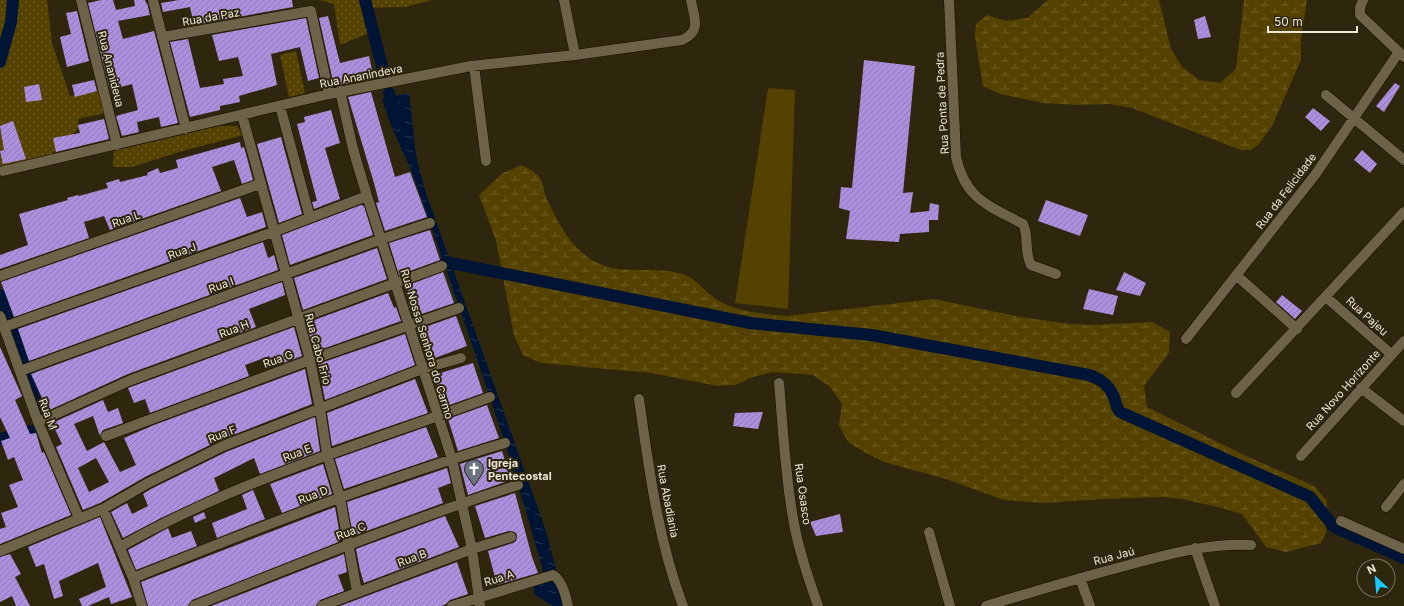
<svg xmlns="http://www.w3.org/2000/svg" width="1404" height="606" viewBox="0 0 1404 606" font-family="Inter,sans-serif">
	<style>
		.grass { fill: url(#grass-dots) }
		.wetland { fill: url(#wetland-marsh) }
		.pitch { fill: #554201 }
		.water { fill: url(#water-ripples) }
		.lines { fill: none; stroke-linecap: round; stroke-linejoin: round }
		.canal { stroke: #001535; stroke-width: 12 }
		.building { fill: url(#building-hatch); fill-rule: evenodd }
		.minor-casing { stroke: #170f00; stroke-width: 11 }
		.minor { stroke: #6d6349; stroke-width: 10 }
		.labels { text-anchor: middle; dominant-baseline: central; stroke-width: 4; stroke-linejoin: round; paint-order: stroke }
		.street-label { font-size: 11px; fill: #ece7d8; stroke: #2f260e }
		.poi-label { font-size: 11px; font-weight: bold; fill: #ece7d8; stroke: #2f260e; text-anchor: start }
	</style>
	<defs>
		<pattern id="grass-dots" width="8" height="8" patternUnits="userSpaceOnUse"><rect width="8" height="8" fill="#554201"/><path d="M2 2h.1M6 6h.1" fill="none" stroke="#6e5d25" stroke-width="1.8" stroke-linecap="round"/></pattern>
		<pattern id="wetland-marsh" width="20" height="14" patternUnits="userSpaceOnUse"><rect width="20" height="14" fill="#554201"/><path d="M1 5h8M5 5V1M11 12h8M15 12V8" fill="none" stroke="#6e5d25"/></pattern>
		<pattern id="water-ripples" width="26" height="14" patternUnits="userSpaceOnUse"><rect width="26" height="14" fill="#001535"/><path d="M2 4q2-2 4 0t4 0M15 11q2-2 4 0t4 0" fill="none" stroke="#253752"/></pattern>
		<pattern id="building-hatch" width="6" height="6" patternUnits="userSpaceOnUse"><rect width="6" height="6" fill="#ac8fde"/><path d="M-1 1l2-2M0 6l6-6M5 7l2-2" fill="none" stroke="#8e79af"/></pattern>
	</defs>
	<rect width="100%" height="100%" fill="#2f260e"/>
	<path class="grass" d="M0,0H47L52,43L70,96L100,90L105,113L78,119L79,128L52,154L0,168Z
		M320,0H432L405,7L362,8L369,33L340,45L334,4Z
		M296,51L305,93L289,97L280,55Z
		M220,126H237L243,135L179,152L132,167H113L114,151Z"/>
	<path class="wetland" d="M1048,0H1159L1171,49L1182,67L1199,80L1220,83L1236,69L1244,0H1307L1301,39V60L1272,126L1259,144L1251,150H1241L1132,108L1110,104L1077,105L1044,103L1000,94L983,86L975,36L976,24L987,15L1006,21L1027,18Z
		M522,165C527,168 536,172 539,177C543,183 544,191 546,197C554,215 564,235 578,249C611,281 641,264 679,273C698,278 704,292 719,301C738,312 765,314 787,316L934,299L1020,317L1071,324L1092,325L1152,322L1170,332L1169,353L1144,386L1147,407L1246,456L1314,486L1327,501L1326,532L1321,543L1286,552L1266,547L1242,514L1222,508L1182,499L1162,497L1103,499L1045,503L1004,500L946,479L884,462L866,453L848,442L839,425L842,404L830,387L813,375L773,372L753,377L735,385L718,386L651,373L541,363L523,355L514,335L496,240L479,195L503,173Z"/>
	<path class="pitch" d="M768,88L795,90L788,309L735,303Z"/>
	<path class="water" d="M409,93L416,155L424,187L546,531L558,576L563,606H552L534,594V583L544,575C509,445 463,319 419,192C409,160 391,132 382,99Z"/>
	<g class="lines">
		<path class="canal" d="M365,0L384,74
			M0,62L11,22L13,0
			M389,93L395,113
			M446,262L750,323L871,335L1089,375C1100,379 1108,384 1113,395C1116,401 1115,406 1120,412L1310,497L1334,527L1404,558
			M0,295L7,316
			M14,334L24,361
			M27,373L37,409
			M0,439L31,431"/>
	</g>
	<path class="building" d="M101,0H113L116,10L135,6L134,0H145L146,3H147L150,15L118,21L123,39L154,31L178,123L161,127L159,117L137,122L139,132L122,136L116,116L138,110L132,84L110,90L88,3Z
		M179,0H292L293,7L194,25L190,7L163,12L161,3Z
		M77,11L89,61L67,67L60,37L71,34L66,13Z
		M328,16L340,63L369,56L374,79L334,86L319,18Z
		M1205,16L1211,37L1198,39L1194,20Z
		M306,18L319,78L308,81L300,47L271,54L277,85L239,96L240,102L220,106V110L190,117L170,42L188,39L200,88L224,84L223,79L243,76L238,57L219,61L212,35Z
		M864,60L915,66L903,193L913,192L910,213L929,211L930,203L939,205L938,220H929V232L900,234L899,242L846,239L850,211L839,208L841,187L852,188Z
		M94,80L97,91L75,97L72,85Z
		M1395,83L1400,86L1384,112L1376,106Z
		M39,84L42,100L26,102L24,87Z
		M371,92L395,177L410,172L427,217L385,231L376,203L379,202L374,183L348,97Z
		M1313,108L1330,121L1321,131L1305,117Z
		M331,110L340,143L325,148L340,199L314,209L312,202L317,201L297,124L305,122L304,117Z
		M104,119L109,139L56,152L53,138L80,133L78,125Z
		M13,121L26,159L3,164L0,151L4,150L0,126Z
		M281,137L302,214L279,223L257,144Z
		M240,142L241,148L244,147L253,180L242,184L234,160L212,167L221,191L110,230L104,216L84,222L89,238L0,269V255L28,245L19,214L68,200L67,198L78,195L79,196L108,188L106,183L119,179L120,182L148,175L147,173L158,168L160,173L178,168L176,160Z
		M1362,150L1377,164L1370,173L1354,160Z
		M240,198L247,217L262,212L266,227L14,317L1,282Z
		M1046,200L1088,215L1080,236L1038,221Z
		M361,205L364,206L373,235L290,265L282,235Z
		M430,230L440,260L399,275L389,243Z
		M263,242L268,258L274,255L278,270L29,361L18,329Z
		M377,248L387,279L303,310L294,278Z
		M443,272L454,303L413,317L408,302L412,301L406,286Z
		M1124,272L1146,283L1140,296L1116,290Z
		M282,282L285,295L249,309L256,327L128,374L43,413L39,402L43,400L31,374Z
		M1089,289L1118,296L1113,315L1083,309Z
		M388,293L394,308L396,307L401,321L314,352L306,323Z
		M1282,295L1302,311L1295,319L1276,302Z
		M456,316L467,346L427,361L417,330Z
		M294,327L302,356L273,367L269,356L245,365L249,376L150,413L145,399L134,403L128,388Z
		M405,334L415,365L325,400L318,364Z
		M0,347L22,396L15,400L30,434L36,433L42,453L44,452L71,515L0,544V529L6,527L1,513L18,507L9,485L23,480L14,457L8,460L1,441L10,438L0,417Z
		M473,363L483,393L444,407L434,375Z
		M305,369L312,404L220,440L145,477L100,503L83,510L56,447L62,444L52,423L103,400L108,412L118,408L123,423L103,430L100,436L93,416L74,424L87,451L104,442L120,472L136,465L124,438L154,425ZM96,458L109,482L89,492L78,468Z
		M415,379L428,413L332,446L327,413Z
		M487,405L499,438L458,451L448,419Z
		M763,412L758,429L733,426L735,413Z
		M315,417L320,451L260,474L254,458L214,478L219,491L161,518L123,538L111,512L127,503L132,514L148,506L143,494L151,489L226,452Z
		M426,427L438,457L344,489L335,459Z
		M502,451L511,480L468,495L460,464Z
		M323,464L332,494L282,513L270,484Z
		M447,468L451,483L438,488L443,503L353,536L347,502Z
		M253,490L265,519L217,538L212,523L247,509L242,495Z
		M515,493L532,557L538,573L497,585L488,551L513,543L516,541L517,535L515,532L509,531L485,538L475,506Z
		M335,507L341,541L192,600L188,606H148L141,582Z
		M204,512L206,518L195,523L193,517Z
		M840,514L843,532L816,536L810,522Z
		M445,516L459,547L364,583L360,570L356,549Z
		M100,517L132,597L111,604L109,597L88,606H82L79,599L106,587L98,563L59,581L63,596L54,599L44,564L36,567L28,547Z
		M168,528L172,538L191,531L197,546L136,570L128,550Z
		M10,554L21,574L15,577L30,606H16L12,596L0,602V557Z
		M344,554L347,572L338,575L344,591L320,600L316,606H211Z
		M457,562L468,594L450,600L446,604L441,606H340Z"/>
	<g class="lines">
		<g class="minor-casing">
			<path id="minor" d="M81,0L117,145
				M153,0L186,129
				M564,0L575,55
				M949,0L956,157C966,200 988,205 1023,224C1030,239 1023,249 1031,265L1056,274
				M1363,0L1360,8V15L1404,57
				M162,37L311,11L329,94
				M474,66L486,161
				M340,91L353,149L367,196L452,459L472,549L480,606
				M1326,95L1404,160
				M280,106L310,218
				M242,115L310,360L320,409L327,454L340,498L357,592
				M3,171L329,94L471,66L575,55L682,40C702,31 694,18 691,0
				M1236,275L1297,329
				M0,276L260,184
				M1326,297L1391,354
				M0,316L38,422L79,518
				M4,327L273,232L367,196
				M1186,339L1315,175L1399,52
				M20,371L382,239L430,223
				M779,383C783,428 785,473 793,518C798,548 808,577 818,606
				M1361,388L1404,421
				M1236,393L1404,212
				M639,399C649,469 658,540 683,606
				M38,422L131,380L442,266
				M106,436L310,360L459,308
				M1301,456L1404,341
				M1386,507L1404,484
				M103,509L133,578L142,606
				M1341,521L1404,549
				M929,532L950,606
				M120,547C236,480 365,444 490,397
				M1195,548L1215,606
				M0,551L103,509L148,483L223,446L422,369L461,358
				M133,578C255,529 379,480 505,443
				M1080,578L1090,606
				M194,606C301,563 408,520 518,485
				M322,606L472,549L511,537
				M452,606L553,575C562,580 566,596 568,606
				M986,606C1035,591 1083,577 1132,564C1173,553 1209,543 1251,545"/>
		</g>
		<use href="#minor" class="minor"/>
	</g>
	<defs>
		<g id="church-pin" transform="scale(1)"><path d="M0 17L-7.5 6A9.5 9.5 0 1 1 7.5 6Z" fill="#6b7280" stroke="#2f260e"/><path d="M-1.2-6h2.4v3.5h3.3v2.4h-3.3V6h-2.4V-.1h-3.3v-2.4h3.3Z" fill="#fff"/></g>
	</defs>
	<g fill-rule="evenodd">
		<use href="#church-pin" x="474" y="469"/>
	</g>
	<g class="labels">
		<g class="street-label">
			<text transform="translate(211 17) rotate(-10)">Rua da Paz</text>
			<text transform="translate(111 69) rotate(76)">Rua Ananideua</text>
			<text transform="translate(361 76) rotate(-11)">Rua Ananindeva</text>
			<text transform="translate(942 103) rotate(-93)">Rua Ponta de Pedra</text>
			<text transform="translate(1286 191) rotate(-53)">Rua da Felicidade</text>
			<text transform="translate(126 219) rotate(-20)">Rua L</text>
			<text transform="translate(182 251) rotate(-20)">Rua J</text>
			<text transform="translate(221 285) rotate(-20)">Rua I</text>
			<text transform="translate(1367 316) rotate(42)">Rua Pajeu</text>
			<text transform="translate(234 329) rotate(-21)">Rua H</text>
			<text transform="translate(427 344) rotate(73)">Rua Nossa Senhora do Carmo</text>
			<text transform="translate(318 349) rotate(75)">Rua Cabo Frio</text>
			<text transform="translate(278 359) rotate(-20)">Rua G</text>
			<text transform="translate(1343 390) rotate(-48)">Rua Novo Horizonte</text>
			<text transform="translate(48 414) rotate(69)">Rua M</text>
			<text transform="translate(222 434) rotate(-22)">Rua F</text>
			<text transform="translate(297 453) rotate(-21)">Rua E</text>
			<text transform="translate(803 494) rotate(82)">Rua Osasco</text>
			<text transform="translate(313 495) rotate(-21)">Rua D</text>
			<text transform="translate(668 501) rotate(79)">Rua Abadiania</text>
			<text transform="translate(351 531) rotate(-21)">Rua C</text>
			<text transform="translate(1114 556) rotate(-15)">Rua Jaú</text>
			<text transform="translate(412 558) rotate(-20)">Rua B</text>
			<text transform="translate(499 578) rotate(-17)">Rua A</text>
		</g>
		<g class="poi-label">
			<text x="488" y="463">Igreja<tspan x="488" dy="13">Pentecostal</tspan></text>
		</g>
	</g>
	<g transform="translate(1376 578) rotate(334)"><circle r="19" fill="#2f260e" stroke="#7b735f"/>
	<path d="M0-3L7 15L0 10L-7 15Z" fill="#1dc9fd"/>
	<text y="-6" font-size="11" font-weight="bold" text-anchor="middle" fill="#ece7d8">N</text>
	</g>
	<path d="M1268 26v6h89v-6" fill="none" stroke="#ece7d8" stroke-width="2"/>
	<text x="1274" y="26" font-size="12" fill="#ece7d8" stroke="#2f260e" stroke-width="3" paint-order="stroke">50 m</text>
</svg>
